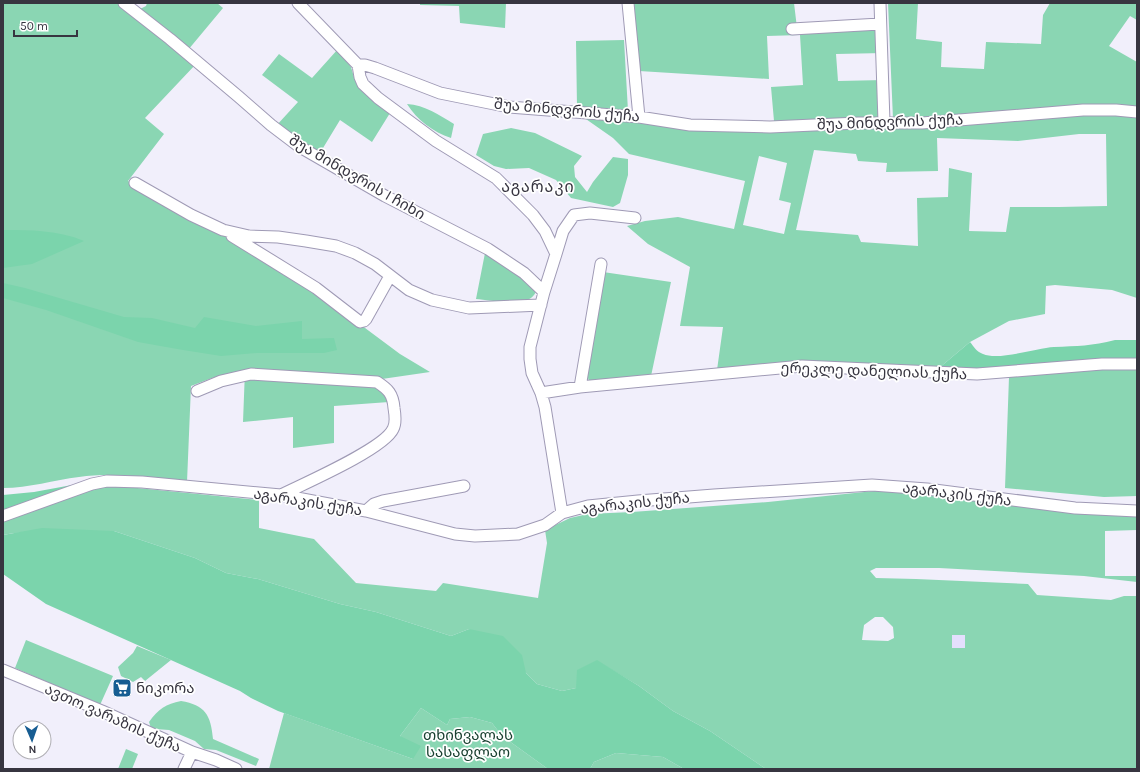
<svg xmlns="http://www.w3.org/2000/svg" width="1140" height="772" viewBox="0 0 1140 772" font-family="Karla,'Noto Sans Georgian',sans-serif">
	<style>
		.built { fill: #e4dffd }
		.green { fill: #8ad6b3; fill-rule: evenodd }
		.forest { fill: #7bd4ac }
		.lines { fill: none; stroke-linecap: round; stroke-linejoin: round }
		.minor-casing { stroke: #9f9ab5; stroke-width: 13 }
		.minor { stroke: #fff; stroke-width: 11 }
		.labels { text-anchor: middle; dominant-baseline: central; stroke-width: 3.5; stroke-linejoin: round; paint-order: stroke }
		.street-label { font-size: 15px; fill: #373540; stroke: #fff }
		.poi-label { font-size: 15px; fill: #373540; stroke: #fff; text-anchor: start }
		.park-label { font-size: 15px; fill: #194030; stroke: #fff }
		.neighbourhood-label { font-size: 16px; letter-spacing: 1px; fill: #373540; stroke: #fff }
	</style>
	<rect width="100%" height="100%" fill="#f1effb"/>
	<path class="built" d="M951,635H965V648H952Z"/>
	<path class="green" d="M3,3H118L196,64L145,118L164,134L128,181L223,232L361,325L400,354L430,372L375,380L389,402L334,406V443L293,448V417L243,422L245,370L212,378L191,386L187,482C152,478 115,472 79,477C54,480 29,488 3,488Z
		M147,3H217L223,8L188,50L138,10L146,6Z
		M420,3H506L505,28L460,23L459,6L420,5Z
		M632,3H794L797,28L884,24V53L836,54L838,81L884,80L885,119L774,121L771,87L803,85L800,35L767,36L769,79L639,71Z
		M888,3H918L916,39L942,42L941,67L984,69L986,42L1041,44L1043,15L1050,3H1137V20L1130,16L1109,46L1137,62V109L1115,104L923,119H893Z
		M624,40L628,111L577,107L576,41Z
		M338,49L351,67L354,77L361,87L390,113L372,142L340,120L320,153L276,126L298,102L262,75L279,54L312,78Z
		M407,104C425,105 439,115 454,124L451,138C433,132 417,120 407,104Z
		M1081,115H1114L1137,118V298L1112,290L1055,285L1046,286L1045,314L1009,321L970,342L939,368L717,370L723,327L680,326L690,267L648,244L627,226L645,221L678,217L734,229L745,181L629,154L613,138L583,117L691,129ZM1079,134H1106L1107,206L1059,207H1010L1006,232L969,231L972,173L949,168L948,197L917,198L918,246L861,242L858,235L796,230L814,150L856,154L858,161L887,163L886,172L938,171L937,138L1018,141ZM759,156L787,163L779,200L791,203L784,234L743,225Z
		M511,128L535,133L582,156L574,166L575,177L587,192L593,182L613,157L628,159V175L620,203L613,207L571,198L556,180L529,168L506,169L494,166L476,155L483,134Z
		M485,253L518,270L537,290C535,293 534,296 531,298C520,306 489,300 476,299Z
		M603,272L671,282L651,376L589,381L585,369Z
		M1108,368H1137V496L1104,497L1005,488L1009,377Z
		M107,485L259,500V528L314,539L356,583L436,591L443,583L538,598L547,543L545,530L570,518L588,514L632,512L768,502L874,491L922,492L1094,515H1137V530L1105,531V576H1137V582L1084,576L939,568H876L870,571L876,578L916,579L1028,584L1037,595L1111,600L1124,596H1137V769H766L710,731L673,711L639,686L597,661L576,688L562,691L537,684L526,673L469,629L451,636L376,612L340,604L258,579L226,573L195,558L114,531L14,533L3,535V520L87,488ZM875,617H883L893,627L894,638L888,641L862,640L864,625ZM952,635H965V648H952Z
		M26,640L113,676L100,705L15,668Z
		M137,646L171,660L145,681L141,677L133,682L121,676L118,667L133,653Z
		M181,701C205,705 211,715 213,739L259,759L256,766L216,750L204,749L195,741L169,730L155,729L151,728L149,722C158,709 166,704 181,701Z
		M421,708L447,725L450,719L470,717L492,723L502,736L548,769H269L284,713L413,759L400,736Z
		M126,749L138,754L132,769H118Z
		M616,753L663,757L684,769H590L594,762Z"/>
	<path class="forest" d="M3,230C31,230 58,230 84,241L32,264L3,268Z
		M3,283L25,288L124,317L152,318L195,328L204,317L256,326L302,321V339L334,338L337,350L324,353H257L221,356L183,350L138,342L46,310L3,298Z
		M1115,340H1137V361L996,370L939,368L970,342C974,347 977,352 983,354C999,361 1036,348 1054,347C1077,346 1092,346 1115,340Z
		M72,485L3,513V495L34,492Z
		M42,528L114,531L195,558L226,573L258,579L340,604L376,612L451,636L469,629L503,636L522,655L526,673L537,684L562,691L576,688L577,670L597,660L639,686L673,711L710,731L766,769H684L663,757L616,753L594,762L590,769H548L502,736L492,723L470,717L450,719L447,725L421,708L400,736L421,746L413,759L278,711L251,698L240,691L46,604L3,574V535Z"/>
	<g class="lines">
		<g class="minor-casing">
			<path id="minor" d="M124,3L170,39L239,97L271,125L300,147L385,196L488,249L524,273L544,292
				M298,3L358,65
				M628,3L639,117
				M880,3L884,122
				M792,29L880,24
				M135,183L191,215L223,230L249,236L278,237L306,241L336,246L355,253L375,264L409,290L432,300L469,308L541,305
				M232,236L316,288L360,322L364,321L366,319L390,276
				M556,254L545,231L533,215L496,178L436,141L378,98L363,84L360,77L358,65H365L375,68L440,93L509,107L639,117L690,125L770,127L858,123H922L1083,110H1116L1137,112
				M580,387L601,264
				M197,391L221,381L251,374L377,382C388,389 393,394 394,408C395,414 396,424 393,429C384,449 303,484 281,495
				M541,393L580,387L802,366L977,374L1102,364H1137
				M366,511L374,504L383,501L464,486
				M562,513L545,407L541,393L532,373L530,359V347L544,292L556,254L563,231L574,215L590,213L635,218
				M3,516L92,484L107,481L142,482L281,495L366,511L455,534L475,536L518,534L545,525L562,513L588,506L638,501L714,495L872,485L927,489L1075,508L1137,511
				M3,670L102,711L192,752L216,760L236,769
				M184,769L192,752"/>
		</g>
		<use href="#minor" class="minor"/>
	</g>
	<defs>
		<g id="supermarket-square" transform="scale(1)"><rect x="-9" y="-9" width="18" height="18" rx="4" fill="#175d92" stroke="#fff"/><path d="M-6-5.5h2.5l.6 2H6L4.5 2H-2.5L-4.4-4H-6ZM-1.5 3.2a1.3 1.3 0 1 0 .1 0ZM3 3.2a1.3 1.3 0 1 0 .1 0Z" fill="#fff"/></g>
	</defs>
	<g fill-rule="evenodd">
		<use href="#supermarket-square" x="122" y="688"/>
	</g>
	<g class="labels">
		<g class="street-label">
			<text transform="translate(567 110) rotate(5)">შუა მინდვრის ქუჩა</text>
			<text transform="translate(890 122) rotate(-2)">შუა მინდვრის ქუჩა</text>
			<text transform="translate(357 177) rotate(30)">შუა მინდვრის I ჩიხი</text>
			<text transform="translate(874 371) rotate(2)">ერეკლე დანელიას ქუჩა</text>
			<text transform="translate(957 494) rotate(7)">აგარაკის ქუჩა</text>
			<text transform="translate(308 502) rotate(9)">აგარაკის ქუჩა</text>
			<text transform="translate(635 503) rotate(-6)">აგარაკის ქუჩა</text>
			<text transform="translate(113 718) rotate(24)">ავთო ვარაზის ქუჩა</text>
		</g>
		<g class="poi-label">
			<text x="136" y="688">ნიკორა</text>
		</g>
		<g class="park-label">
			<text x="468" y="735">თხინვალას<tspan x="468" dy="17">სასაფლაო</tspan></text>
		</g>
		<g class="neighbourhood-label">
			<text x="538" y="186">აგარაკი</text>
		</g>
	</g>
	<rect width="1140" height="772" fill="none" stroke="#373540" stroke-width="8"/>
	<g transform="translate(32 740) rotate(178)"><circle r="19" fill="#ffffff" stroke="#afaeb3"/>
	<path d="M0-3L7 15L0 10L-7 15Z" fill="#175d92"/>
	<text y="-6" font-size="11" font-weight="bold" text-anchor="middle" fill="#373540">N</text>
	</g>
	<path d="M14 30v6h63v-6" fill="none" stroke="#373540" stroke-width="2"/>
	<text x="20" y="30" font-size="12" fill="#373540" stroke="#ffffff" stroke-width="3" paint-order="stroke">50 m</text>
</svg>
